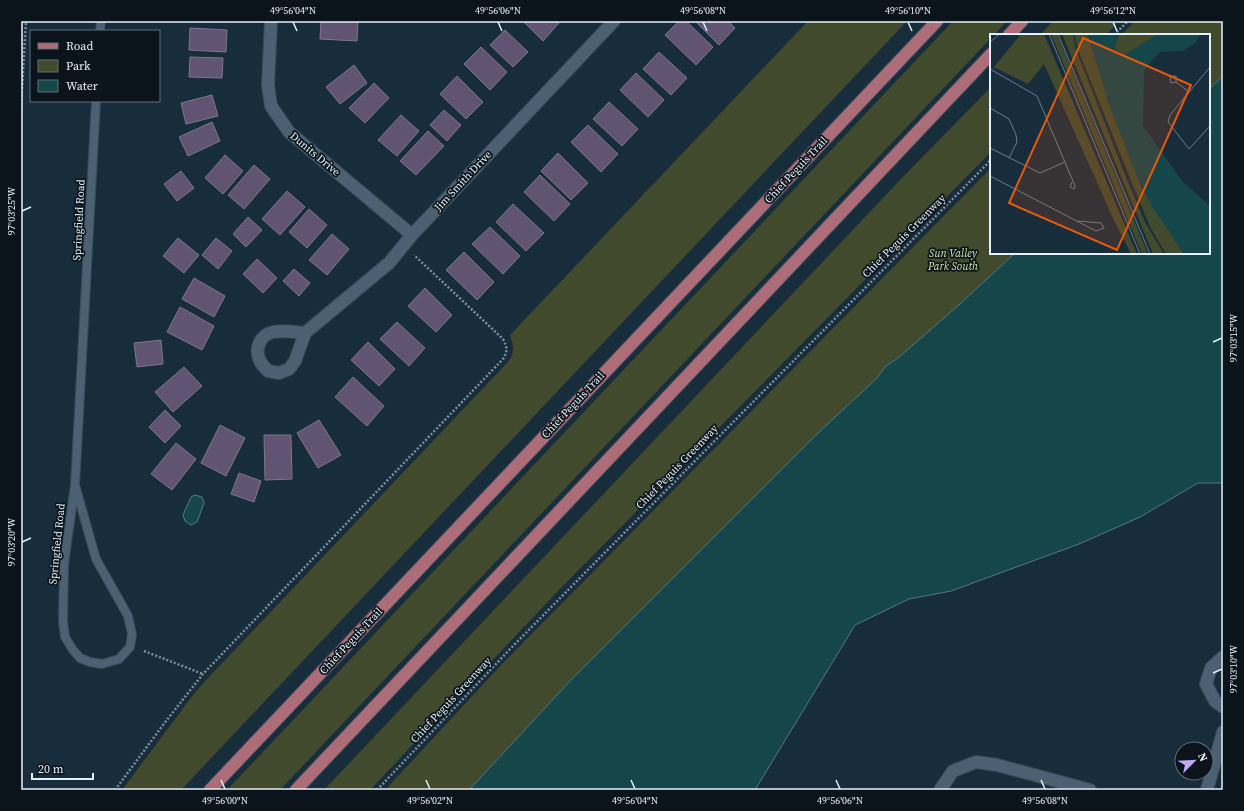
<svg xmlns="http://www.w3.org/2000/svg" width="1244" height="811" viewBox="0 0 1244 811" font-family="'Source Serif 4',serif">
	<style>
		.green { fill: #414a2d }
		.water { fill: #15464a; stroke: #53797f }
		.building { fill: #615372; stroke: #7f758d }
		.lines { fill: none; stroke-linecap: round; stroke-linejoin: round }
		.service-casing { stroke: #384a57; stroke-width: 10 }
		.minor-casing { stroke: #384a57; stroke-width: 14 }
		.primary-casing { stroke: #384a57; stroke-width: 14 }
		.path { stroke: #7d8e9b; stroke-width: 2.5; stroke-dasharray: 2 2; stroke-linecap: butt }
		.service { stroke: #4b6173; stroke-width: 8 }
		.minor { stroke: #4b6173; stroke-width: 12 }
		.primary { stroke: #ac6c78; stroke-width: 12 }
		.ticks { fill: none; stroke: #e4f1fb; stroke-width: 1.5 }
		.labels { text-anchor: middle; dominant-baseline: central; stroke-width: 3.5; stroke-linejoin: round; paint-order: stroke }
		.street-label { font-size: 11px; fill: #e4f1fb; stroke: #0b141b }
		.park-label { font-size: 11px; font-style: italic; fill: #d2e6aa; stroke: #0b141b }
		.inset-road { fill: none; stroke: #6a7b88; stroke-width: 1 }
		.view { fill: #e8590c; fill-opacity: 0.15; stroke: #e8590c; stroke-width: 2 }
		.inset-edge { fill: none; stroke: #e4f1fb; stroke-width: 2 }
		.neatline { fill: none; stroke: #e4f1fb; stroke-width: 1.5 }
		.ticks-label { font-size: 10px; text-anchor: middle; fill: #e4f1fb }
	</style>
	<rect width="100%" height="100%" fill="#182d3c"/>
	<path class="green" d="M808,21H907L181,790H122L193,695L207,679L507,363C515,353 514,347 510,335Z
		M953,21H1007L994,35H991V38L280,790H227Z
		M1053,21H1119L1106,35H1040Z
		M1135,21H1223V76L1209,89V35H1121Z
		M991,87V152L557,592L370,790H324L899,181Z
		M991,168V253H1015L960,304L898,358L886,366L876,379L818,433L571,680L469,790H385L501,665Z"/>
	<path class="water" d="M1223,76V483H1198L1140,517L1079,544L951,591L909,599L855,625L755,790H469L571,680L818,433L876,379L886,366L898,358L960,304L1015,253H1209V89Z
		M195,495L202,497L204,503L197,522L191,525L185,521L183,515L191,497Z"/>
	<path class="building" d="M321,21H358L357,41L320,39Z
		M523,21H557L559,23L543,41Z
		M679,21H686L713,47L696,65L665,35Z
		M695,21H728L735,28L719,45Z
		M190,28L227,30L226,52L189,50Z
		M505,30L528,52L513,67L490,45Z
		M481,47L507,72L490,90L464,64Z
		M659,52L687,78L671,95L643,69Z
		M190,57L223,58L222,78L189,77Z
		M354,65L367,83L340,104L326,87Z
		M636,73L664,100L648,117L620,90Z
		M457,76L483,102L466,119L440,94Z
		M374,83L389,98L365,123L349,108Z
		M212,95L218,116L186,124L181,103Z
		M609,102L638,129L622,146L593,119Z
		M444,110L461,125L447,141L430,125Z
		M401,115L419,131L397,156L378,140Z
		M212,122L220,141L188,156L179,137Z
		M588,125L618,154L601,172L571,142Z
		M428,131L444,146L416,175L400,161Z
		M558,153L588,183L571,200L541,171Z
		M225,155L243,171L223,194L205,178Z
		M254,165L270,179L244,209L228,195Z
		M181,171L194,188L177,201L164,184Z
		M540,175L570,204L554,221L524,192Z
		M287,191L305,207L280,235L262,219Z
		M513,204L544,233L526,251L496,222Z
		M309,209L327,225L307,248L289,232Z
		M248,217L262,230L246,247L233,234Z
		M490,227L520,256L503,274L472,244Z
		M332,234L349,249L327,275L309,260Z
		M178,238L199,255L184,273L163,256Z
		M216,238L232,251L218,269L202,255Z
		M464,252L494,282L477,300L446,270Z
		M257,259L277,278L263,293L243,274Z
		M294,269L310,283L299,296L283,281Z
		M194,278L225,296L214,317L182,299Z
		M425,288L452,315L436,332L408,306Z
		M180,307L214,326L202,350L167,332Z
		M397,322L425,348L409,366L380,339Z
		M161,340L163,364L137,367L134,343Z
		M368,342L395,369L379,386L351,360Z
		M184,367L202,386L173,412L155,392Z
		M353,377L384,406L367,426L335,397Z
		M165,410L181,426L165,443L149,427Z
		M319,420L341,455L318,468L297,433Z
		M220,425L245,438L226,476L201,463Z
		M264,435H291L292,479L265,480Z
		M176,443L196,459L172,490L151,474Z
		M239,473L261,481L254,502L231,494Z"/>
	<g class="lines">
		<g class="service-casing">
			<path id="service" d="M100,31L101,21
				M75,485L96,559L128,616L132,634L130,647L119,659L102,664L90,662L80,658L73,650L65,637L63,621L64,564L75,485L96,101"/>
		</g>
		<g class="minor-casing">
			<path id="minor" d="M271,21L268,85L271,106L289,132L412,235
				M305,333C295,332 283,330 273,332C260,335 254,349 260,361C262,365 265,368 268,371L279,373L289,369L295,361L305,333L389,263L412,235L614,21
				M1223,657L1211,668L1206,684L1215,701L1223,707
				M940,790L953,771L976,762L997,765L1090,790
				M1207,790L1223,732"/>
		</g>
		<g class="primary-casing">
			<path id="primary" d="M1009,35L1022,21
				M210,790L937,21
				M296,790L991,54"/>
		</g>
		<path class="path" d="M1114,35L1128,21
			M21,105L26,21
			M144,651L203,674
			M115,790L166,721L203,674L503,359C508,351 507,347 503,339L414,255
			M377,790L513,646L991,160"/>
		<use href="#service" class="service"/>
		<use href="#minor" class="minor"/>
		<use href="#primary" class="primary"/>
	</g>
	<path class="ticks" d="M293,22L297,31M498,22L502,31M703,22L707,31M908,22L912,31M1113,22L1117,31M22,211L31,207M1213,342L1222,338M22,542L31,538M1213,673L1222,669M221,780L225,789M426,780L430,789M631,780L635,789M836,780L840,789M1041,780L1045,789"/>
	<g class="labels">
		<g class="street-label">
			<text transform="translate(315 154) rotate(40)">Dunits Drive</text>
			<text transform="translate(796 170) rotate(-47)">Chief Peguis Trail</text>
			<text transform="translate(463 181) rotate(-47)">Jim Smith Drive</text>
			<text transform="translate(79 220) rotate(-87)">Springfield Road</text>
			<text transform="translate(904 236) rotate(-45)">Chief Peguis Greenway</text>
			<text transform="translate(573 405) rotate(-47)">Chief Peguis Trail</text>
			<text transform="translate(677 467) rotate(-46)">Chief Peguis Greenway</text>
			<text transform="translate(57 544) rotate(-84)">Springfield Road</text>
			<text transform="translate(351 641) rotate(-47)">Chief Peguis Trail</text>
			<text transform="translate(451 700) rotate(-47)">Chief Peguis Greenway</text>
		</g>
		<g class="park-label">
			<text x="953" y="253">Sun Valley<tspan x="953" dy="13">Park South</tspan></text>
		</g>
	</g>
	<g transform="translate(990 34)">
		<rect width="220" height="220" fill="#182d3c"/>
		<path d="M31,0H54L147,220H141L123,184L54,30L38,50L4,33ZM61,0H67L158,220H152ZM72,0H83L86,16L137,146L155,188L174,220H163ZM84,0H98L120,73L152,154L194,220H176L160,193L88,16ZM129,0H169L135,21L124,16Z" fill="#414a2d"/>
		<path d="M98,0H129L124,16L135,21L169,0H211L205,9L193,17L170,18L157,32L154,38L153,92L192,147L220,172V220L194,219L163,174L143,133L120,73Z" fill="#15464a"/>
		<path class="inset-road" d="M59,0L150,220M68,0L160,220M0,8L10,0M220,33L180,81L178,88L199,115L220,92M0,35L47,62L85,152L84,155L80,153L82,148M186,48V42H180L181,49L186,48L199,58M0,74L19,85L26,101L27,108L19,124M0,114L50,139L75,128M0,142L106,197L114,194L111,189L88,187"/>
		<path class="view" d="M93,4L201,51L127,216L19,169Z"/>
		<rect width="220" height="220" class="inset-edge"/>
	</g>
	<rect width="1244" height="811" fill="none" stroke="#0b141b" stroke-width="44"/>
	<rect x="30" y="30" width="130" height="72" fill="#0b141b" stroke="#626c75"/>
	<rect x="38" y="43" width="20" height="6" fill="#ac6c78" stroke="#626c75"/>
	<text x="66" y="50" font-size="12" fill="#e4f1fb">Road</text>
	<rect x="38" y="60" width="20" height="12" fill="#414a2d" stroke="#626c75"/>
	<text x="66" y="70" font-size="12" fill="#e4f1fb">Park</text>
	<rect x="38" y="80" width="20" height="12" fill="#15464a" stroke="#626c75"/>
	<text x="66" y="90" font-size="12" fill="#e4f1fb">Water</text>
	<g transform="translate(1194 761) rotate(66)"><circle r="19" fill="#0b141b" stroke="#626c75"/>
	<path d="M0-3L7 15L0 10L-7 15Z" fill="#bea9f4"/>
	<text y="-6" font-size="11" font-weight="bold" text-anchor="middle" fill="#e4f1fb">N</text>
	</g>
	<path d="M32 773v6h61v-6" fill="none" stroke="#e4f1fb" stroke-width="2"/>
	<text x="38" y="773" font-size="12" fill="#e4f1fb" stroke="#0b141b" stroke-width="3" paint-order="stroke">20 m</text>
	<rect x="22" y="22" width="1200" height="767" class="neatline"/>
	<g class="ticks-label">
		<text x="293" y="14">49°56'04"N</text>
		<text x="498" y="14">49°56'06"N</text>
		<text x="703" y="14">49°56'08"N</text>
		<text x="908" y="14">49°56'10"N</text>
		<text x="1113" y="14">49°56'12"N</text>
		<text transform="translate(11 211) rotate(-90)" y="4">97°03'25"W</text>
		<text transform="translate(1233 338) rotate(-90)" y="4">97°03'15"W</text>
		<text transform="translate(11 542) rotate(-90)" y="4">97°03'20"W</text>
		<text transform="translate(1233 669) rotate(-90)" y="4">97°03'10"W</text>
		<text x="225" y="804">49°56'00"N</text>
		<text x="430" y="804">49°56'02"N</text>
		<text x="635" y="804">49°56'04"N</text>
		<text x="840" y="804">49°56'06"N</text>
		<text x="1045" y="804">49°56'08"N</text>
	</g>
</svg>
